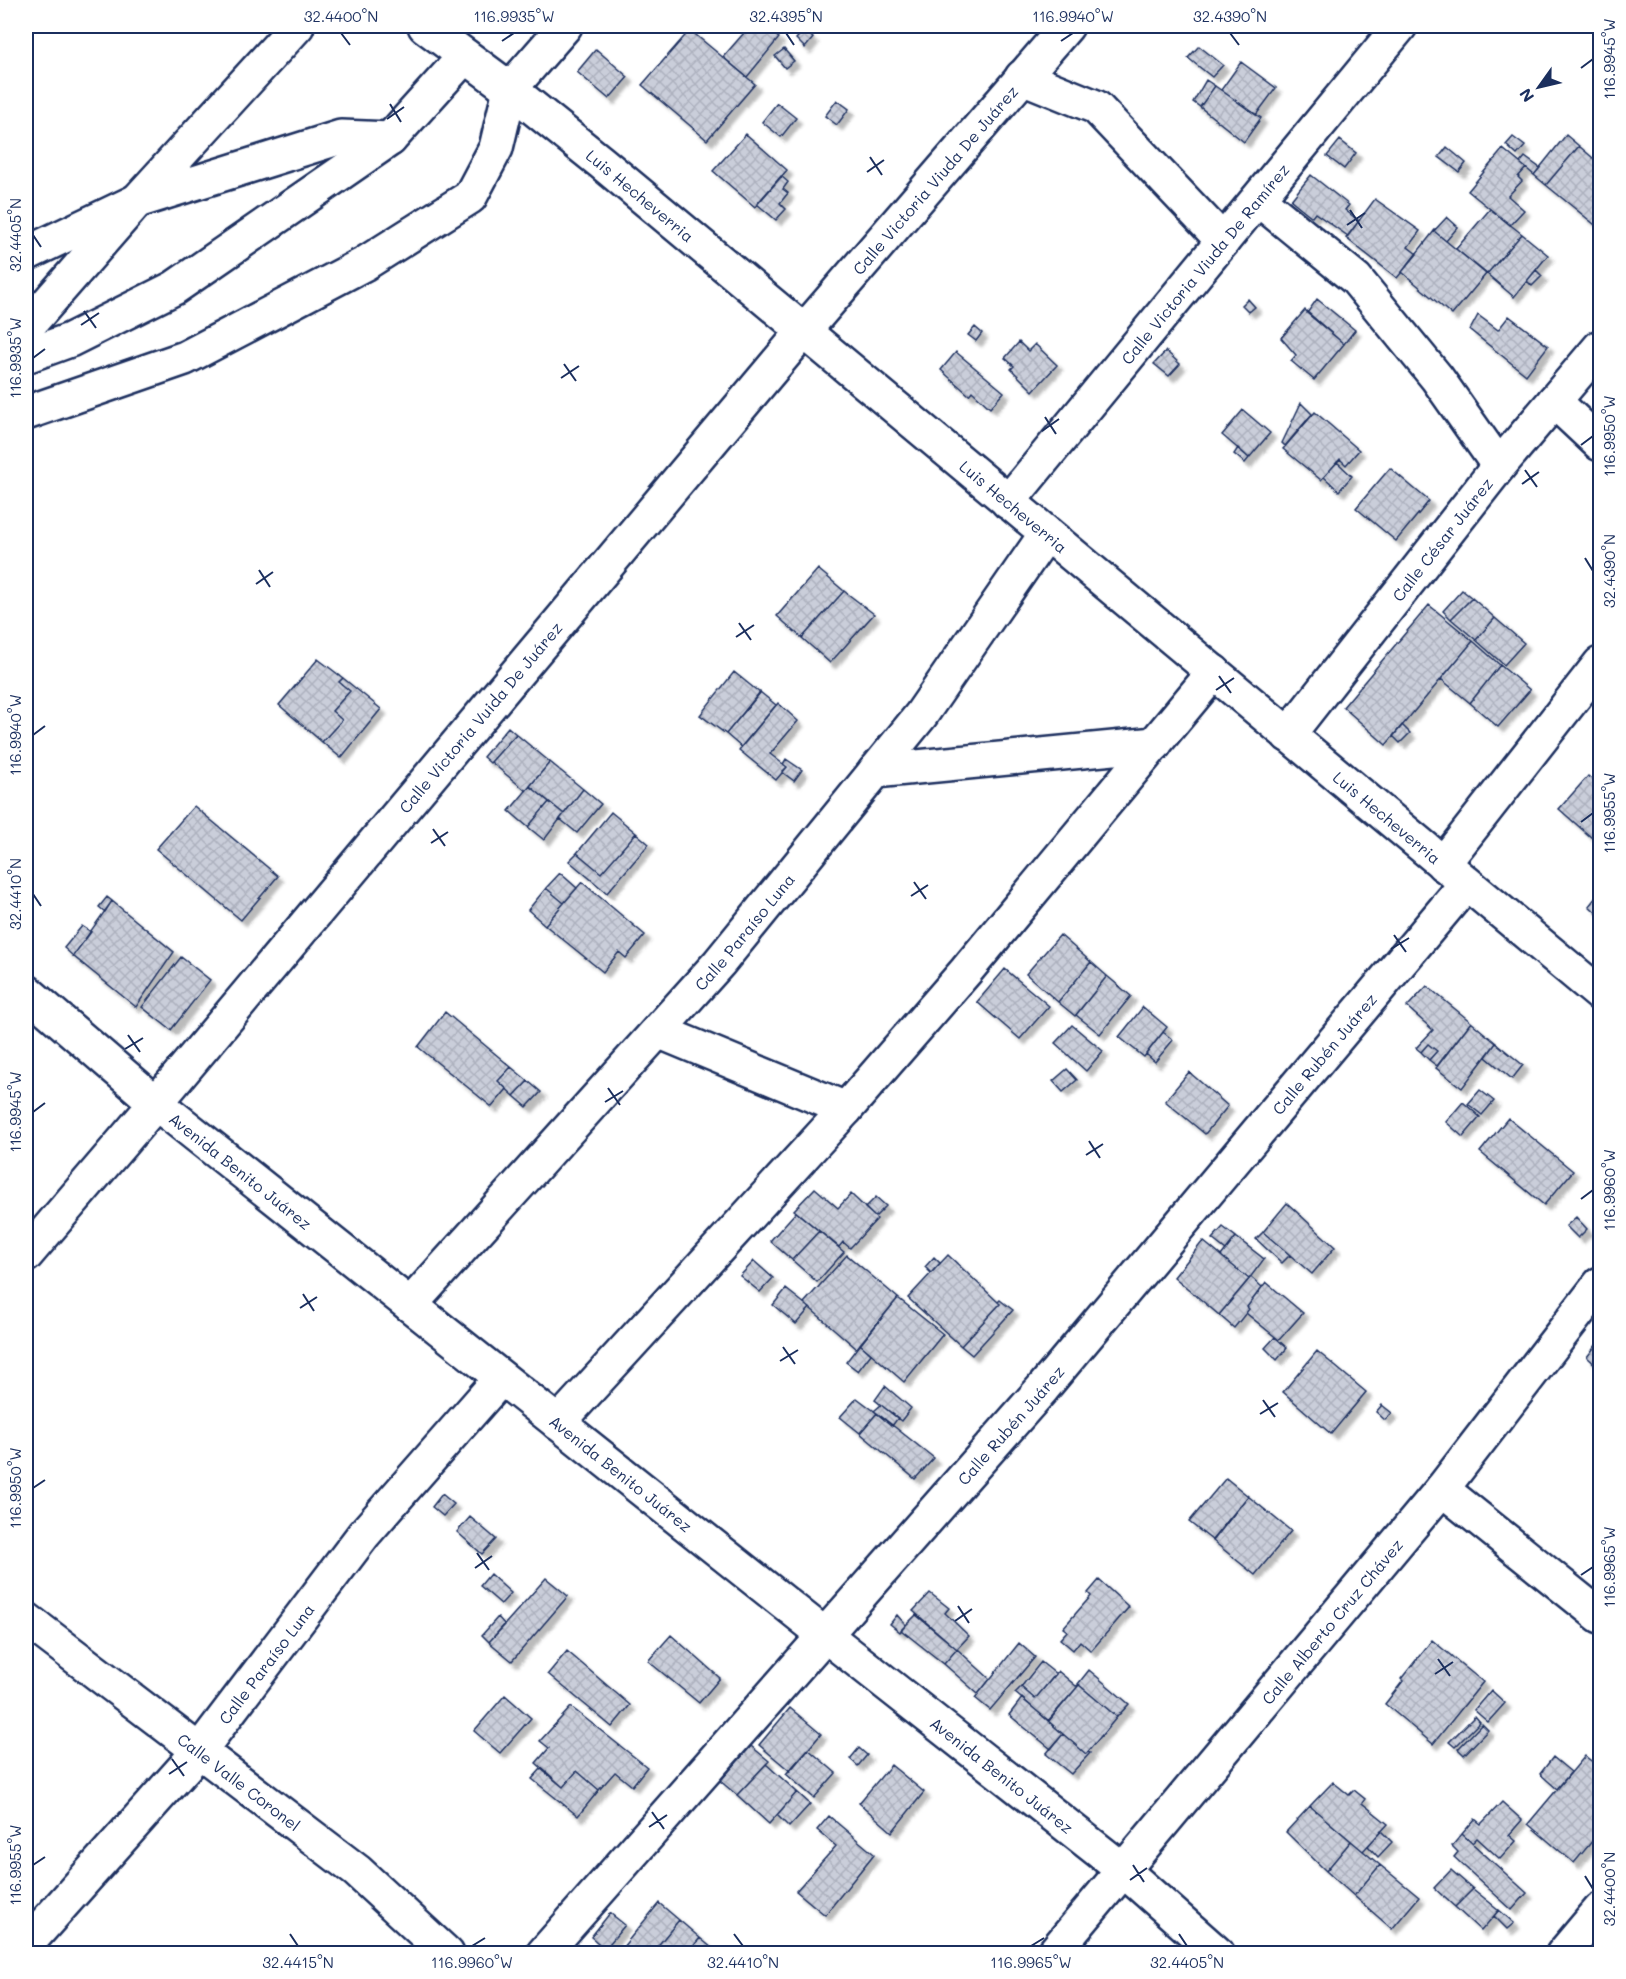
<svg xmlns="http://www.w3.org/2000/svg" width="1626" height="1979" viewBox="0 0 1626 1979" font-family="Mali,sans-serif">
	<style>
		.building { fill: url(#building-cross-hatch); stroke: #1b2f5e; stroke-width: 1.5; filter: url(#shadow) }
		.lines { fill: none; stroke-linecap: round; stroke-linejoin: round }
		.street-casing { stroke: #1b2f5e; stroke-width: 38 }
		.secondary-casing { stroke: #1b2f5e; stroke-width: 38 }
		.street { stroke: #fff; stroke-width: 33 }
		.secondary { stroke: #fff; stroke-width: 33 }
		.ticks { fill: none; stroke: #1b2f5e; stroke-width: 2 }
		.labels { text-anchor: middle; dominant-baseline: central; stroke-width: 5; stroke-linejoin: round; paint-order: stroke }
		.street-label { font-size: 16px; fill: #1b2f5e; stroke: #fff }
		.neatline { fill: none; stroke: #1b2f5e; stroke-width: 2 }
		.ticks-label { font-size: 15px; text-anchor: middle; fill: #1b2f5e }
	</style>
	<defs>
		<pattern id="building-cross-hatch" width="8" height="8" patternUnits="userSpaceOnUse" patternTransform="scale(1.5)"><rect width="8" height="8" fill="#caceda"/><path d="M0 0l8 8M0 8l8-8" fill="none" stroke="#adb1be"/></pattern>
		<filter id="shadow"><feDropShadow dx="5.5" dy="5.5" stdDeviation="1.5" flood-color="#0004"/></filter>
	</defs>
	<rect width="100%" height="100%" fill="#fff"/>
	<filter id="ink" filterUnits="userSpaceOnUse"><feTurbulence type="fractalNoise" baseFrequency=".0167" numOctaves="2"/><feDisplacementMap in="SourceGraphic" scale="12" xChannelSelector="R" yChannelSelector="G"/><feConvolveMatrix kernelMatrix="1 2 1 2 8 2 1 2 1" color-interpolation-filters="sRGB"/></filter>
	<g filter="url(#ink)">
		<path class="building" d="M750,26H763L779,38L747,77L723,57Z
			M690,30L755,84L707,140L642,85Z
			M804,30L813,38L805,48L796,39Z
			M1199,46L1223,65L1212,77L1188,58Z
			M596,49L628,77L609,99L577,72Z
			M784,49L794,61L785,68L775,56Z
			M1241,62L1276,88L1256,115L1221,90Z
			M1206,80L1215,86L1200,107L1193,102Z
			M1215,86L1261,118L1244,142L1200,107Z
			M837,100L849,109L837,125L825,116Z
			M777,103L796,118L781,137L762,122Z
			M746,134L787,170L755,207L713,171Z
			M1566,135L1579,146L1546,185L1534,175Z
			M1513,137L1525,146L1517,155L1506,145Z
			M1340,140L1356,153L1344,169L1327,156Z
			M1579,146L1600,164V229L1546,185Z
			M1447,147L1466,163L1459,172L1439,157Z
			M1503,149L1526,168L1518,177L1522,181L1508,196L1524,210L1510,225L1468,191Z
			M1525,157L1540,168L1534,175L1520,163Z
			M1311,175L1349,205L1345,210L1359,221L1348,236L1315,213L1312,217L1291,200Z
			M781,176L788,182L783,189L788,193L780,203L786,209L776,220L757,204Z
			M1375,199L1420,231L1408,247L1417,254L1397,278L1346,238Z
			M1490,209L1522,234L1487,274L1456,249Z
			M1447,217L1458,227L1446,241L1434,231Z
			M1434,231L1486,274L1452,315L1402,272Z
			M1522,234L1548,255L1514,297L1487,274Z
			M1536,270L1542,276L1532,286L1527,281Z
			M1248,299L1255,307L1249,312L1242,305Z
			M1317,299L1355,330L1344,344L1307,313Z
			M1305,310L1344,344L1314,380L1291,361L1296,355L1281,338Z
			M1478,315L1498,330L1509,316L1548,346L1526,375L1470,330Z
			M975,327L982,333L976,341L968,335Z
			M1019,342L1028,351L1035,344L1057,365L1033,391L1011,369L1014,366L1005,358Z
			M1166,351L1180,364L1169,376L1154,364Z
			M956,352L1004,392L990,408L972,391L969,395L941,370Z
			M1301,403L1312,414L1285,446L1282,443Z
			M1243,410L1270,433L1249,458L1222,435Z
			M1315,412L1359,450L1346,465L1340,459L1321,480L1283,449Z
			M1238,448L1249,458L1245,463L1234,454Z
			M1337,462L1352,476L1339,491L1324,477Z
			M1390,468L1429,501L1396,541L1356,508Z
			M818,569L844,591L802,638L777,616Z
			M1462,590L1472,598L1451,619L1443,611Z
			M844,591L874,614L830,663L802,638Z
			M1472,598L1495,618L1476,640L1451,619Z
			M1429,605L1473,641L1386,745L1343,707Z
			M1495,618L1524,643L1504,665L1476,640Z
			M1473,641L1500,665L1470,703L1441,679Z
			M318,659L343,678L339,682L350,691L332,711L342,720L322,742L279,705Z
			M1500,665L1530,690L1498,727L1470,703Z
			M734,672L760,693L726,734L700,715Z
			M343,678L381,709L341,758L322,742L342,720L332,711L350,691L339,682Z
			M760,692L776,705L741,747L726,734Z
			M778,703L798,721L770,754L787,767L776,780L739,750Z
			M1402,725L1410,733L1400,743L1393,736Z
			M508,727L516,734L490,763L483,757Z
			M516,734L550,762L526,791L491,762Z
			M786,759L802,770L794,781L782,772L787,767L783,764Z
			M550,762L583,789L564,814L530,786Z
			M1588,776L1600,786V845L1559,809Z
			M530,786L549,802L528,827L509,811Z
			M583,789L601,804L577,833L560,819Z
			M549,802L564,814L544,840L528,827Z
			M194,806L278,876L241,920L156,849Z
			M611,812L636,833L601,873L577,853Z
			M636,833L649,844L607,893L569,861L577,853L601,873Z
			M560,873L577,888L564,903L546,888Z
			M582,882L645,935L626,958L619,952L603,972L545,925Z
			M546,888L564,903L545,925L528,910Z
			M1600,892V916L1589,906Z
			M107,897L112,901L105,912L99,907Z
			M112,901L174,952L136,1007L73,956Z
			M82,926L91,932L73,956L64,948Z
			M1060,935L1091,962L1058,1002L1026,974Z
			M181,957L210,980L171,1030L142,1007Z
			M1091,962L1107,976L1075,1016L1058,1002Z
			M1005,969L1049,1006L1020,1039L977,1002Z
			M1107,976L1131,996L1100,1034L1076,1015Z
			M1427,986L1471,1022L1437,1066L1429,1060L1437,1051L1428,1044L1421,1052L1416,1048L1433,1030L1407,1007Z
			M1143,1007L1167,1027L1144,1057L1119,1037Z
			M445,1012L511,1067L498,1081L507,1089L492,1107L418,1047Z
			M1471,1022L1496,1043L1462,1088L1436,1068Z
			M1072,1025L1103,1051L1086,1071L1055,1043Z
			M1163,1032L1173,1040L1155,1062L1146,1054Z
			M1496,1043L1523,1065L1512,1079L1486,1057Z
			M1428,1044L1437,1051L1429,1060L1421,1052Z
			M511,1067L528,1081L514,1096L498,1081Z
			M1067,1069L1077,1080L1063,1092L1053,1081Z
			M1189,1072L1228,1106L1205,1134L1165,1101Z
			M528,1081L541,1092L527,1107L514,1096Z
			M1480,1090L1494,1101L1482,1115L1468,1104Z
			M1463,1102L1480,1117L1463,1137L1446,1122Z
			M1508,1118L1573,1171L1544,1205L1480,1152Z
			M815,1188L838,1208L851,1194L877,1219L850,1248L843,1242L839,1247L794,1210Z
			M876,1197L886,1206L875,1217L865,1208Z
			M1287,1203L1335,1247L1312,1274L1263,1232Z
			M796,1212L819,1231L792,1260L770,1241Z
			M1576,1217L1587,1229L1578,1238L1566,1226Z
			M1223,1227L1236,1237L1226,1250L1212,1239Z
			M819,1231L844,1252L817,1282L792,1260Z
			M1263,1232L1290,1255L1282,1263L1256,1239Z
			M1236,1237L1264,1259L1249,1279L1221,1256Z
			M1203,1241L1249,1279L1219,1315L1174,1277Z
			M847,1255L898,1298L857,1349L804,1303Z
			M948,1255L1000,1304L961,1346L908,1298Z
			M934,1257L940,1263L931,1273L925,1267Z
			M754,1261L773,1278L760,1292L740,1276Z
			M1251,1277L1262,1287L1247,1307L1249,1309L1246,1313L1234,1328L1219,1315Z
			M1266,1282L1303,1313L1279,1340L1246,1313L1249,1309L1247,1307Z
			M786,1289L810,1308L796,1324L773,1305Z
			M898,1298L943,1334L904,1382L860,1344Z
			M1000,1300L1013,1310L972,1355L961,1346L1000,1304L998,1302Z
			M1275,1337L1287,1348L1277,1360L1265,1348Z
			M1600,1340V1369L1587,1357Z
			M860,1344L871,1354L858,1371L846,1362Z
			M1317,1351L1366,1392L1331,1434L1283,1392Z
			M885,1386L911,1408L901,1421L875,1400Z
			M857,1398L877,1413L860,1433L840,1417Z
			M881,1405L898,1418L892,1426L874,1411Z
			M1382,1405L1392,1413L1385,1420L1376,1412Z
			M877,1413L934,1458L915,1479L860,1433Z
			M1226,1478L1248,1496L1212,1540L1189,1522Z
			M442,1494L454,1504L443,1516L432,1507Z
			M1248,1496L1291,1531L1255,1575L1213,1541Z
			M470,1517L496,1539L482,1554L457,1532Z
			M490,1574L511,1593L501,1604L480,1586Z
			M546,1578L568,1596L512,1661L489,1642Z
			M1099,1580L1129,1607L1091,1651L1080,1641L1073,1650L1060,1639L1067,1631L1063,1628L1091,1596L1088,1593Z
			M930,1593L949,1608L945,1613L969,1636L957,1649L913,1611Z
			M897,1615L906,1625L900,1632L890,1624Z
			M916,1615L957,1649L944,1664L901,1630Z
			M498,1617L505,1625L489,1642L482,1635Z
			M671,1635L720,1678L699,1703L648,1661Z
			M1432,1640L1483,1682L1433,1744L1385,1704L1403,1681L1401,1679Z
			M1019,1643L1035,1657L990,1710L975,1698Z
			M957,1649L990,1679L978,1694L944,1664Z
			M567,1651L630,1705L612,1727L548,1674Z
			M1041,1662L1056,1674L1035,1699L1021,1687Z
			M1089,1670L1129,1704L1117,1717L1078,1684Z
			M1058,1671L1076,1686L1079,1685L1049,1721L1015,1693L1021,1687L1035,1699Z
			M1079,1685L1117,1717L1086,1754L1048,1721Z
			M1491,1690L1505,1703L1488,1722L1474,1710Z
			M505,1695L531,1718L500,1753L474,1731Z
			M1022,1698L1063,1734L1051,1749L1009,1715Z
			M571,1707L647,1767L632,1786L615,1772L599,1790L577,1771L563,1787L536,1763L549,1748L540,1741Z
			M790,1708L821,1734L790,1771L759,1745Z
			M1475,1716L1480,1722L1455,1747L1449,1742Z
			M1482,1724L1488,1730L1464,1755L1458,1749Z
			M1063,1734L1086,1754L1088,1752L1090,1753L1071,1774L1046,1754Z
			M751,1746L769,1761L737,1795L720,1781Z
			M859,1748L867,1755L858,1766L850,1759Z
			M808,1749L836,1773L814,1798L786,1774Z
			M1585,1756L1600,1768V1834L1599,1833L1574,1863L1528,1824Z
			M1553,1757L1571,1772L1557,1789L1540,1774Z
			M766,1764L797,1792L769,1824L737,1795Z
			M891,1765L924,1792L892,1832L859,1803Z
			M541,1769L563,1787L577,1771L599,1790L578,1816L532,1779Z
			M1333,1782L1349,1795L1354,1790L1365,1799L1362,1803L1388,1824L1363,1851L1310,1806Z
			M797,1792L810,1804L789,1827L777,1815Z
			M1502,1802L1522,1820L1509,1835L1516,1841L1500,1859L1477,1838L1472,1843L1462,1834L1475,1819L1481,1824Z
			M1310,1806L1351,1841L1326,1871L1286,1832Z
			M829,1816L874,1854L825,1915L796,1891L836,1846L817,1830Z
			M1381,1831L1392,1842L1378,1857L1368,1846Z
			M1462,1834L1527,1893L1512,1910L1454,1857L1458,1852L1452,1846Z
			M1351,1841L1380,1865L1354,1896L1326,1871Z
			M1380,1865L1419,1897L1392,1929L1354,1896Z
			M1451,1870L1473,1889L1455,1907L1434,1888Z
			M1473,1889L1499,1910L1481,1931L1455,1907Z
			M659,1903L679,1920L651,1954H619L618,1953Z
			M1499,1910L1514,1923L1507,1929L1494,1916Z
			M610,1913L625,1925L605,1949L591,1937Z
			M679,1920L700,1938L687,1954H651Z
			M700,1938L719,1954H687Z"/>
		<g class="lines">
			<g class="street-casing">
				<g id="street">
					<path d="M1022,77L1096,107L1223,241"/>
					<path d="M1258,199L1356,279L1437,378L1499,466"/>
					<path d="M26,254L137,201L341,137L390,139"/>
					<path d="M26,356L70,340L174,288L390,139L465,56"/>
					<path d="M1554,401L1600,444"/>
					<path d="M26,413L185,358L364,264L470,197L496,148L510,89L565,26"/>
					<path id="s1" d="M1008,502L1400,26"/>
					<path id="s2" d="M1288,735L1499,466L1600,347"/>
					<path d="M875,771L1155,744"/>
					<path d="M1443,864L1600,664"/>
					<path id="s3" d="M26,991L156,1103L825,1635L1122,1869L1218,1954"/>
					<path d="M658,1031L846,1109"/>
					<path id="s4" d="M26,1255L156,1103L803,332L1067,26"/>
					<path id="s5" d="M410,1305L719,963L921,715L1046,534"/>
					<path d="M558,1423L846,1109L966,971L1214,672"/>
					<path d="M1442,1489L1600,1616"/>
					<path id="s6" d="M26,1619L357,1871L447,1954"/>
					<path id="s7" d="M26,1945L200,1750L364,1534L501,1378"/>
					<path id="s8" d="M543,1954L1043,1388L1466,884"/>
					<path id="s9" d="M1053,1954L1442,1489L1600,1284"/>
					<path d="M1563,1954L1600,1910"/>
				</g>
			</g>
			<g class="secondary-casing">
				<g id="secondary">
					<path id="s10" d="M425,26L510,89L602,163L1600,994"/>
					<path d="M26,328L137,201L297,26"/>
				</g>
			</g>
			<use href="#street" class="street"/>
			<use href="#secondary" class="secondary"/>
		</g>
	</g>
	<path class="ticks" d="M341,33L350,45M786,33L794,45M1230,33L1239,45M502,41L514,33M1061,41L1073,33M1581,68L1593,59M390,104L401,122M387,119L404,107M870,157L882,175M867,172L884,160M1350,210L1362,228M1347,225L1365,213M33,235L41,247M84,311L96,328M81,325L99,313M33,358L45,349M564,364L576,381M561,378L579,366M1045,417L1056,434M1042,431L1059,419M1581,445L1593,436M1525,470L1537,487M1522,484L1539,472M1585,558L1593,571M259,570L270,587M256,584L273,572M739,623L751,640M736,637L754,625M1219,676L1231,693M1216,690L1234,678M33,735L45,726M1581,822L1593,813M433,829L445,846M431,843L448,832M914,882L926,899M33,894L41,906M911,896L928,885M1394,935L1406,952M1391,949L1409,938M128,1035L140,1052M125,1049L143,1038M608,1088L620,1105M605,1102L623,1091M33,1112L45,1103M1089,1141L1100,1158M1086,1155L1103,1144M1581,1199L1593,1190M303,1294L314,1311M300,1308L317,1297M783,1347L795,1364M780,1361L798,1350M1263,1400L1275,1417M1260,1414L1278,1403M33,1488L45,1480M477,1553L489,1570M475,1568L492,1556M1581,1575L1593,1567M958,1606L969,1623M955,1621L972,1609M1438,1659L1450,1676M1435,1674L1453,1662M172,1759L184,1776M169,1774L187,1762M652,1812L664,1829M649,1827L667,1815M33,1865L45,1857M1133,1865L1144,1882M1585,1876L1593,1889M1130,1880L1147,1868M290,1934L298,1946M734,1934L743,1946M1179,1934L1187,1946M472,1946L485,1938M1031,1946L1044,1938"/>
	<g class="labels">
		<g class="street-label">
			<text stroke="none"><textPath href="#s4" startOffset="1408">Calle Victoria Viuda De Juárez</textPath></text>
			<text stroke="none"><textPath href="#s10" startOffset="274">Luis Hecheverria</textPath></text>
			<text stroke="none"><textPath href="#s1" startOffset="309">Calle Victoria Viuda De Ramírez</textPath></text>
			<text stroke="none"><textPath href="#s10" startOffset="760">Luis Hecheverria</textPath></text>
			<text stroke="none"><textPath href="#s2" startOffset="249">Calle César Juárez</textPath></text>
			<text stroke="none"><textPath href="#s4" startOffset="704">Calle Victoria Vuida De Juárez</textPath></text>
			<text stroke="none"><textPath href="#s10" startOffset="1246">Luis Hecheverria</textPath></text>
			<text stroke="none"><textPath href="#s5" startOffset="501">Calle Paraíso Luna</textPath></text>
			<text stroke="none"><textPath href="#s8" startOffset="1192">Calle Rubén Juárez</textPath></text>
			<text stroke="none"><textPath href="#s3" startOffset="280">Avenida Benito Juárez</textPath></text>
			<text stroke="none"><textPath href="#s8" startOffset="706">Calle Rubén Juárez</textPath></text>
			<text stroke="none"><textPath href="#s3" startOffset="766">Avenida Benito Juárez</textPath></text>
			<text stroke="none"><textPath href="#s9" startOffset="434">Calle Alberto Cruz Chávez</textPath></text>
			<text stroke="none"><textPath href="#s7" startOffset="370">Calle Paraíso Luna</textPath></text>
			<text stroke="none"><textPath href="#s3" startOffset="1252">Avenida Benito Juárez</textPath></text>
			<text stroke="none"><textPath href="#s6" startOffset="268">Calle Valle Coronel</textPath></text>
		</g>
	</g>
	<rect width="1626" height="1979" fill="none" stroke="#fff" stroke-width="66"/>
	<g transform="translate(1539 87) rotate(236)" stroke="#ffffff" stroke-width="4.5" paint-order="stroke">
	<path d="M0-4.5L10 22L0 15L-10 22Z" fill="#1b2f5e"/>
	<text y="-9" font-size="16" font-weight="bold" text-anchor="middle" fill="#1b2f5e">N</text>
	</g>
	<rect x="33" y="33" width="1560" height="1913" class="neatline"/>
	<g class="ticks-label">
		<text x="341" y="22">32.4400°N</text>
		<text x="514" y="22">116.9935°W</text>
		<text x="786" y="22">32.4395°N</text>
		<text x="1073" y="22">116.9940°W</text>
		<text x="1230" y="22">32.4390°N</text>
		<text transform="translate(1610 59) rotate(-90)" y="5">116.9945°W</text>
		<text transform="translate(16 235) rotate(-90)" y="5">32.4405°N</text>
		<text transform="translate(16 358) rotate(-90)" y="5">116.9935°W</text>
		<text transform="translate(1610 436) rotate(-90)" y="5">116.9950°W</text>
		<text transform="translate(1610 571) rotate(-90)" y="5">32.4390°N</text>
		<text transform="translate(16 735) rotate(-90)" y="5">116.9940°W</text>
		<text transform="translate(1610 813) rotate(-90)" y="5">116.9955°W</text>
		<text transform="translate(16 894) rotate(-90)" y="5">32.4410°N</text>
		<text transform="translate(16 1112) rotate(-90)" y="5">116.9945°W</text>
		<text transform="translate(1610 1190) rotate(-90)" y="5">116.9960°W</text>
		<text transform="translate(16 1488) rotate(-90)" y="5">116.9950°W</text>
		<text transform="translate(1610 1567) rotate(-90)" y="5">116.9965°W</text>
		<text transform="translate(16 1865) rotate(-90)" y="5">116.9955°W</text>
		<text transform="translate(1610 1889) rotate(-90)" y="5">32.4400°N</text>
		<text x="298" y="1968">32.4415°N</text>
		<text x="472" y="1968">116.9960°W</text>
		<text x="743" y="1968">32.4410°N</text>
		<text x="1031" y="1968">116.9965°W</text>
		<text x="1187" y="1968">32.4405°N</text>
	</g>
</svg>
